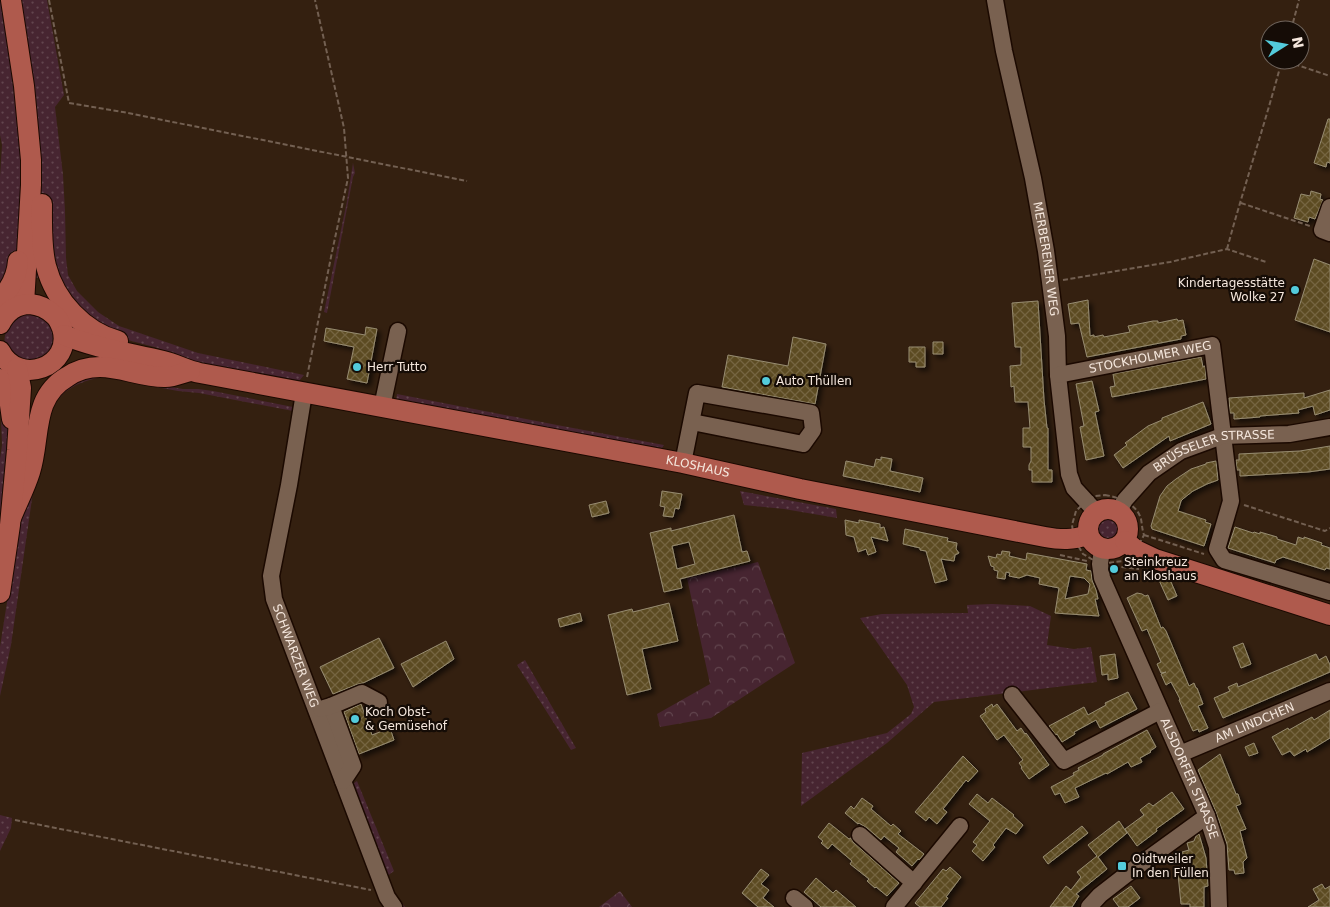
<svg xmlns="http://www.w3.org/2000/svg" width="1330" height="907" viewBox="0 0 1330 907" font-family="'DejaVu Sans',sans-serif">
	<style>
		.grass { fill: url(#grass-dots) }
		.forest { fill: url(#forest-crowns) }
		.building { fill: url(#building-cross-hatch); stroke: #978c71; fill-rule: evenodd; filter: url(#shadow) }
		.lines { fill: none; stroke-linecap: round; stroke-linejoin: round }
		.minor-casing { stroke: #1b0900; stroke-width: 19 }
		.major-casing { stroke: #1b0900; stroke-width: 22 }
		.path { stroke: #736052; stroke-width: 2; stroke-dasharray: 5 2.5; stroke-linecap: butt }
		.minor { stroke: #796150; stroke-width: 16 }
		.major { stroke: #af5a4d; stroke-width: 20 }
		.poi-dot { fill: #53cbdb; stroke: #150c06; stroke-width: 2 }
		.labels { text-anchor: middle; dominant-baseline: central; stroke-width: 4.5; stroke-linejoin: round; paint-order: stroke }
		.street-label { font-size: 12px; fill: #f5e7dd; stroke: #150c06 }
		.poi-label { font-size: 12px; fill: #f5e7dd; stroke: #150c06; text-anchor: start }
	</style>
	<defs>
		<pattern id="grass-dots" width="8" height="8" patternUnits="userSpaceOnUse" patternTransform="scale(1.25)"><rect width="8" height="8" fill="#472531"/><path d="M2 2h.1M6 6h.1" fill="none" stroke="#62454e" stroke-width="1.8" stroke-linecap="round"/></pattern>
		<pattern id="forest-crowns" width="20" height="18" patternUnits="userSpaceOnUse" patternTransform="scale(1.25)"><rect width="20" height="18" fill="#472531"/><path d="M2 6a3 3 0 1 1 6 0M12 15a3 3 0 1 1 6 0" fill="none" stroke="#62454e"/></pattern>
		<pattern id="building-cross-hatch" width="8" height="8" patternUnits="userSpaceOnUse" patternTransform="scale(1.25)"><rect width="8" height="8" fill="#5c4b21"/><path d="M0 0l8 8M0 8l8-8" fill="none" stroke="#746541"/></pattern>
		<filter id="shadow"><feDropShadow dx="3.5" dy="3.5" stdDeviation="2.5" flood-color="#0009"/></filter>
	</defs>
	<rect width="100%" height="100%" fill="#342010"/>
	<path class="grass" d="M0,0H47L64,95L55,107L63,175L65,211L66,258L68,275L77,291L98,312L119,326L198,353L304,375L299,381L187,361L158,348L124,339L77,313L56,276L8,280L0,292V177L2,145L0,135Z
		M353,163L355,173L353,177L327,313L324,312L347,201Z
		M32,314C44,317 56,326 55,340C54,345 51,351 49,355L22,363C18,359 11,355 7,350C0,338 9,321 20,316C23,314 28,314 32,314Z
		M103,376L183,389H198L213,391L293,407V411L295,416L266,562L291,428L293,411L199,393L178,391L107,378H97L86,381L76,385L65,392L55,403L47,418L37,464L11,645L0,696V647L22,506L43,413L64,390L80,381L95,377Z
		M0,394L7,416L8,431L3,487L0,554V459L2,445Z
		M397,394L557,425L664,445L662,448L396,401Z
		M740,491L836,509L837,518L784,509L744,505Z
		M1097 529a11 11 0 1 1 22 0a11 11 0 1 1-22 0Z
		M992,604L1030,606L1051,616L1047,645L1074,649L1091,647L1097,682L934,702L887,743L801,806L802,753L887,733L911,714L914,707L907,685L860,618L882,614L968,613L967,605Z
		M525,660L576,748L571,750L517,665Z
		M357,781L394,871L386,877L395,893L405,907H402L390,890L350,786Z
		M0,815L12,818L11,828L0,851Z"/>
	<path class="forest" d="M758,562L795,663L711,718L660,727L657,714L710,684L687,578Z
		M620,891L632,907H599Z"/>
	<path class="building" d="M1328,119H1330V163L1327,162L1326,167L1314,163Z
		M1311,191L1321,194L1320,199L1323,200L1315,219L1309,217L1308,222L1294,218L1301,194L1310,196Z
		M1314,259L1330,265V332L1295,320Z
		M1088,300L1090,336L1094,335V337L1103,335L1104,337L1130,332L1128,326L1153,321H1158V323L1177,319L1178,321L1183,320L1186,335L1181,336V339L1087,357L1079,323L1071,324L1068,304Z
		M1038,301L1044,400L1047,428H1048V470H1052V482H1032V470H1029V465L1031,461V447H1023V428H1030L1028,402H1015L1014,386L1011,387L1010,366L1021,365V347H1015L1012,303Z
		M366,327L377,329L367,383L347,379L354,347L324,341L326,328L365,335Z
		M793,337L826,344L815,404L722,387L728,355L788,366Z
		M933,342H943V354H933Z
		M909,347H925V367H916V362H909Z
		M1201,357L1203,367L1205,366L1206,379L1112,397L1110,387L1115,386L1113,374Z
		M1092,381L1099,411L1095,412L1104,456L1086,460L1080,427L1084,426L1076,384Z
		M1330,390V410L1315,415L1313,406L1298,410L1299,413L1260,416V417L1234,419V413H1230L1229,398L1304,393V398Z
		M1203,402L1211,424L1170,441L1169,436L1123,468L1114,455L1127,445L1125,443L1148,426L1162,420V418Z
		M1330,446V469L1308,472L1240,476V470H1237L1236,460H1239V454L1300,451Z
		M881,457L892,459L890,471L923,478L920,492L843,476L846,461L874,467L876,459L881,460Z
		M1216,461L1218,480L1207,484L1193,491L1184,498L1181,501L1178,511L1206,520L1205,522L1211,524L1204,546L1152,529L1151,526L1160,496L1167,486L1176,479L1191,469L1206,464V463Z
		M662,491L682,494L679,509L675,508L673,517L663,516L665,507L660,506Z
		M606,501L609,513L592,517L589,505Z
		M734,515L742,552L747,551L750,561L680,579L682,588L664,592L650,533L671,528V531ZM689,542L695,564L677,569L672,546Z
		M845,520L859,523V520L880,524V528L884,527L888,541L871,537L876,552L868,555L866,549L858,552L854,537L846,535Z
		M1235,527L1253,533L1254,532L1260,534V532L1277,537V539L1296,545L1298,537L1304,539V537L1322,543L1321,545L1330,548V569L1326,568L1325,570L1283,557L1276,560L1275,563L1228,548Z
		M905,529L948,538L947,541L957,543L956,549L959,553L955,555L954,561L941,559L947,580L935,583L926,551L920,550V548L903,544Z
		M1002,551L1010,552L1009,556L1026,560L1027,553L1087,564L1086,570L1091,571L1092,580L1096,590L1098,599H1095L1099,616L1055,613L1059,588L1039,584L1040,578L1027,575L1019,578L1009,576L1010,573L1006,572L1005,579L997,578L998,571L994,570V567L991,566L988,556L996,558L997,554L1001,555ZM1070,576L1084,578L1090,584L1088,594L1065,599Z
		M1158,578L1171,582L1177,596L1168,600Z
		M1137,593L1142,594L1145,596L1148,595L1161,628L1163,627L1166,631L1189,686L1194,683L1196,688H1197L1203,704L1198,706L1208,728L1199,732L1198,729L1193,731L1179,700L1180,699L1171,682L1166,685L1161,674L1166,672L1161,673L1157,664L1161,662L1147,629L1142,631L1127,598Z
		M669,603L678,641L642,649L651,689L627,695L608,615L632,609L633,612Z
		M580,613L582,621L560,627L558,619Z
		M379,638L394,668L363,683L358,684L333,694L320,667Z
		M446,641L454,659L413,687L401,664Z
		M1243,643L1251,664L1241,668L1233,647Z
		M1115,654L1118,678L1108,680V674L1102,675L1100,656Z
		M1316,654L1319,660L1326,656L1330,665V672L1223,718L1214,698L1230,691L1228,687L1237,683L1238,687Z
		M1128,692L1137,709L1100,728L1096,720L1074,732L1075,734L1062,742L1057,734L1056,735L1049,726L1084,707L1088,715L1106,705L1105,703Z
		M361,704L372,735L390,728L394,740L359,754L344,712Z
		M992,704L993,707L997,704L1017,731L1021,728L1025,734L1026,733L1049,765L1029,779L1021,768L1022,767L1019,763L1023,760L1004,735L997,740L980,716L986,712L985,709Z
		M1330,710V738L1307,752L1306,749L1294,756L1290,751L1282,755L1272,737L1288,728L1289,730L1312,717L1314,720Z
		M1147,730L1156,747L1150,751L1151,752L1140,758L1142,762L1131,767L1128,762L1107,774L1106,773L1075,788L1079,797L1065,803L1060,793L1055,795L1051,787L1074,775L1073,773L1079,770L1078,768L1103,755V754Z
		M1254,743L1258,753L1249,756L1245,747Z
		M1220,754L1236,794H1238L1241,804L1236,806L1246,829L1240,831L1247,858L1243,862L1244,873L1235,874L1234,870H1229L1227,844L1216,812L1198,770Z
		M963,756L978,771L968,782L966,780L943,809L947,812L937,824L929,817L926,821L915,812Z
		M1172,792L1184,809L1156,829L1157,831L1137,846L1125,829L1144,815L1140,810L1149,803L1153,806Z
		M977,794L988,803L992,798L1014,815L1013,816L1023,825L1016,834L1006,828L993,845L995,847L983,861L972,851L977,845L973,842L990,821L969,804Z
		M862,798L873,806L871,809L891,826L893,824L901,831L898,834L924,854L919,860L918,859L912,866L896,852L899,848L884,836L881,840L867,828L859,823L858,824L845,813L851,806L854,809Z
		M1119,821L1127,833L1098,857L1107,869L1076,894L1079,896L1072,907H1050L1066,886L1071,890L1081,877L1077,872L1097,856L1088,845Z
		M829,823L849,839L851,838L853,842L899,883L887,896L876,887L875,888L867,881L869,879L850,864L852,861L832,844L828,849L821,843L823,841L818,837Z
		M1082,826L1088,833L1048,864L1043,857Z
		M1199,834L1206,858L1208,886L1204,887V907H1190V904H1181L1178,874L1187,873L1182,852L1189,850L1187,843L1194,841L1196,836Z
		M950,867L961,877L946,897L948,898L941,907H920L915,903L943,869L946,871Z
		M761,869L769,875L761,884L769,890L763,898L774,907H758L742,893Z
		M816,878L833,893L836,890L856,907H821L804,892Z
		M1322,884L1325,889L1330,886V907H1308L1319,900L1313,889Z
		M1131,886L1140,898L1128,907H1119L1113,899Z"/>
	<g class="lines">
		<g class="minor-casing">
			<g id="minor">
				<path id="s1" d="M995,0L1004,51L1033,178L1046,251L1057,336L1058,375L1069,474L1074,488L1097,513"/>
				<path d="M1330,207L1322,230L1330,233"/>
				<path id="s2" d="M1058,375L1212,345L1231,501L1217,549L1224,560L1330,592"/>
				<path id="s3" d="M304,393L289,485L271,576L274,599L387,897L394,907"/>
				<path d="M382,407L398,331"/>
				<path d="M683,463L697,393L811,413L813,430L803,444L692,422"/>
				<path id="s4" d="M1118,512L1125,500L1149,473L1181,451L1222,436L1289,434L1330,427"/>
				<path id="s5" d="M1102,549L1100,564L1102,578L1207,816L1217,847L1219,907"/>
				<path d="M1012,695L1064,761L1160,711"/>
				<path d="M331,706L353,766L343,781"/>
				<path d="M321,709L331,706L362,693L379,702"/>
				<path id="s6" d="M1180,754L1330,691"/>
				<path d="M860,835L914,883"/>
				<path d="M794,898L805,907"/>
				<path d="M894,907L960,826"/>
				<path d="M1089,907L1100,895L1127,874L1207,816"/>
			</g>
		</g>
		<g class="major-casing">
			<g id="major">
				<path d="M11,0L24,86L31,160V185L24,304"/>
				<path d="M42,204C42,225 41,247 46,266C55,301 84,332 118,341"/>
				<path d="M0,299C11,288 17,276 18,261"/>
				<path d="M0,324C6,312 16,304 30,304C40,305 47,308 54,315C58,318 60,323 62,328C74,367 18,387 0,351"/>
				<path id="s7" d="M64,335C95,348 130,353 163,361C176,364 188,371 200,373L683,463L800,489L1045,537C1062,540 1072,540 1088,535"/>
				<path d="M0,379L9,398L12,419"/>
				<circle cx="1108" cy="529" r="20"/>
				<path d="M11,518C17,503 25,488 30,472C41,438 31,398 67,377C77,370 88,367 100,367C121,367 142,377 164,377C172,378 182,373 190,371"/>
				<path d="M1125,541L1136,550L1155,559L1330,615"/>
				<path d="M0,593L10,525L17,450L21,388L17,368"/>
			</g>
		</g>
		<path class="path" d="M49,0L69,103L123,112L467,181
			M1291,30L1299,0
			M1241,203L1310,226
			M1227,249C1244,186 1265,124 1282,60L1330,76
			M1063,280L1170,262L1227,249L1266,262
			M307,377L332,252L348,178L344,128L315,0
			M1105,495C1119,497 1137,504 1141,519C1142,524 1142,529 1144,535L1136,550L1123,561L1100,564L1083,554L1074,539L1072,525L1076,511L1086,501L1095,496Z
			M1244,505L1325,531L1330,528
			M1144,535L1204,554
			M1060,555L1087,561
			M1114,566L1139,569
			M15,820L371,890"/>
		<use href="#minor" class="minor"/>
		<use href="#major" class="major"/>
	</g>
	<g class="poi-dot">
		<circle cx="1295" cy="290" r="5"/>
		<circle cx="357" cy="367" r="5"/>
		<circle cx="766" cy="381" r="5"/>
		<circle cx="1114" cy="569" r="5"/>
		<circle cx="355" cy="719" r="5"/>
		<rect x="1117" y="861" width="10" height="10" rx="2.5"/>
	</g>
	<g class="labels">
		<g class="street-label">
			<text stroke="none"><textPath href="#s1" startOffset="264">MERBERENER WEG</textPath></text>
			<text stroke="none"><textPath href="#s2" startOffset="94">STOCKHOLMER WEG</textPath></text>
			<text stroke="none"><textPath href="#s4" startOffset="121">BRÜSSELER STRASSE</textPath></text>
			<text stroke="none"><textPath href="#s7" startOffset="648">KLOSHAUS</textPath></text>
			<text stroke="none"><textPath href="#s3" startOffset="270">SCHWARZER WEG</textPath></text>
			<text stroke="none"><textPath href="#s6" startOffset="81">AM LINDCHEN</textPath></text>
			<text stroke="none"><textPath href="#s5" startOffset="248">ALSDORFER STRASSE</textPath></text>
		</g>
		<g class="poi-label">
			<text x="1285" y="283" text-anchor="end">Kindertagesstätte<tspan x="1285" dy="14">Wolke 27</tspan></text>
			<text x="367" y="367">Herr Tutto</text>
			<text x="776" y="381">Auto Thüllen</text>
			<text x="1124" y="562">Steinkreuz<tspan x="1124" dy="14">an Kloshaus</tspan></text>
			<text x="365" y="712">Koch Obst-<tspan x="365" dy="14">&amp; Gemüsehof</tspan></text>
			<text x="1132" y="859">Oidtweiler<tspan x="1132" dy="14">In den Füllen</tspan></text>
		</g>
	</g>
	<g transform="translate(1285 45) rotate(79)"><circle r="24" fill="#150c06" stroke="#6f645c"/>
	<path d="M0-4L9 19L0 12L-9 19Z" fill="#53cbdb"/>
	<text y="-8" font-size="14" font-weight="bold" text-anchor="middle" fill="#f5e7dd">N</text>
	</g>
</svg>
